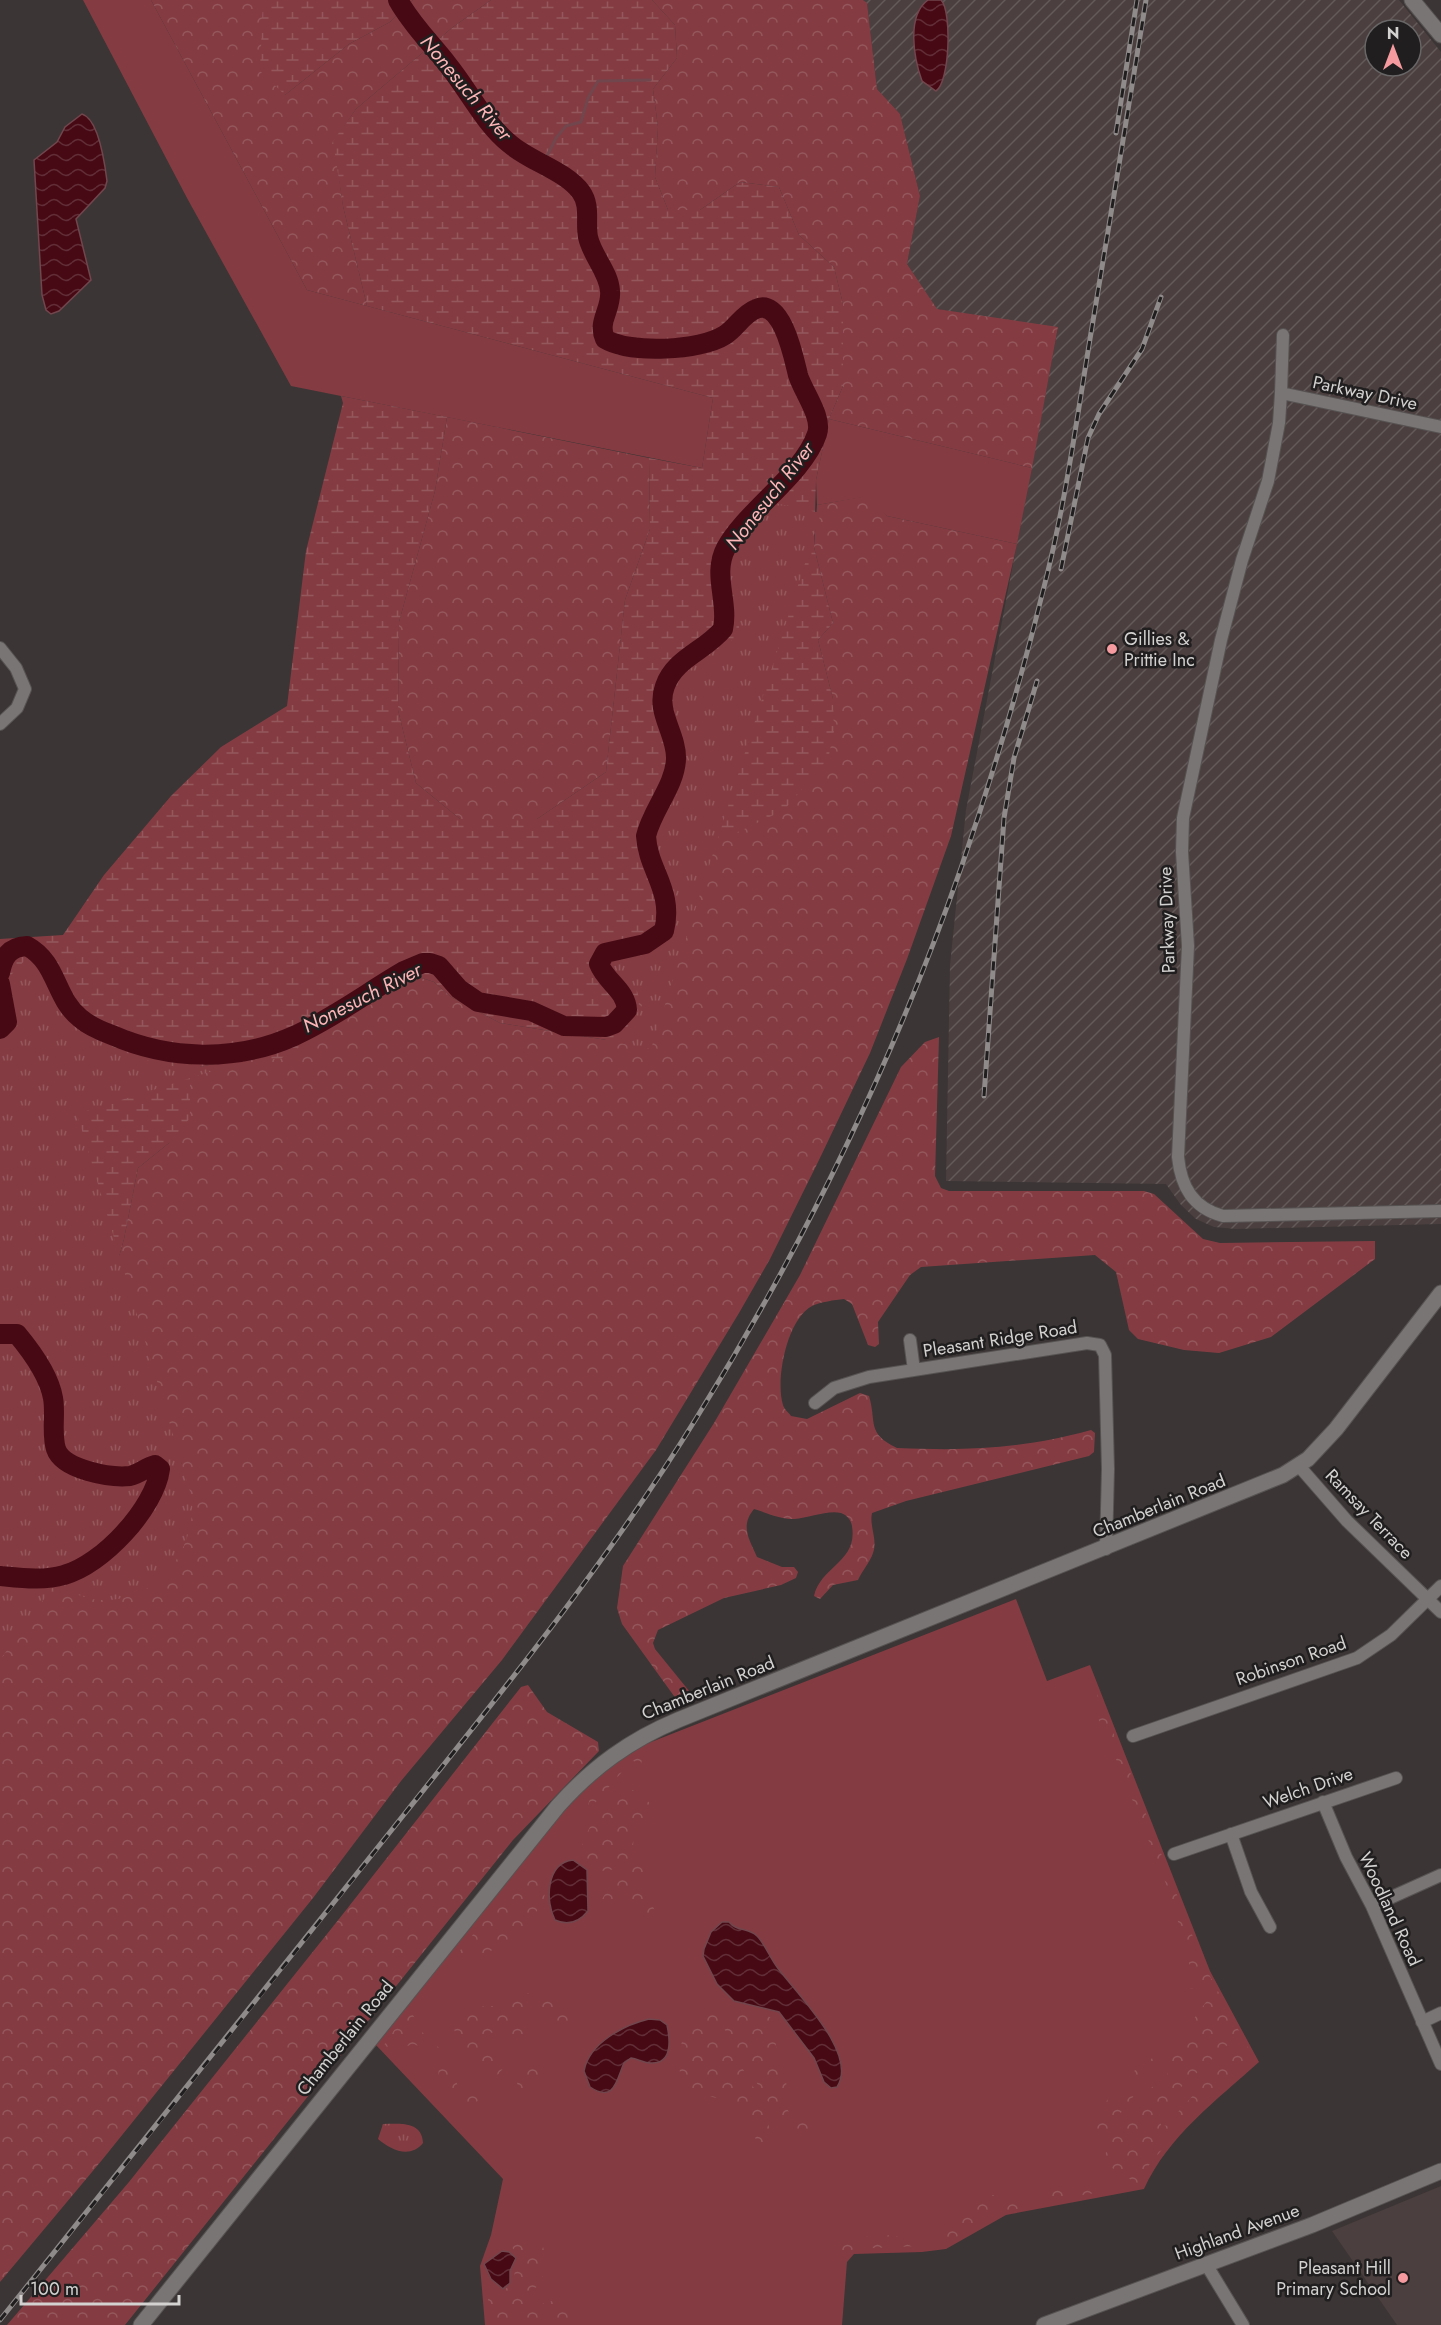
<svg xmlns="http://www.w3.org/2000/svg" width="1441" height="2325" viewBox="0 0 1441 2325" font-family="Jost,sans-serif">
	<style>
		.built { fill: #4b3f3f }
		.industrial { fill: url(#industrial-furrows); fill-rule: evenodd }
		.grass { fill: #843c42 }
		.forest { fill: url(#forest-crowns); fill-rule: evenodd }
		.wetland { fill: url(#wetland-marsh) }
		.park { fill: url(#park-tufts) }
		.water { fill: url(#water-waves); stroke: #71464d; stroke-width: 1.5 }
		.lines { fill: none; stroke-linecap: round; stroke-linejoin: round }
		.stream { stroke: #71464d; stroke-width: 3 }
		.river { stroke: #470a15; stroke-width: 20 }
		.minor-casing { stroke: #575353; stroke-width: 14 }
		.tertiary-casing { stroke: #575353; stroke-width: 17 }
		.minor { stroke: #7a7575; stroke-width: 12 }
		.tertiary { stroke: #7a7575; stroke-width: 15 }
		.rail-casing { stroke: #8f8b8b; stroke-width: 5 }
		.rail { stroke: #201e1e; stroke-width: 3; stroke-dasharray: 9; stroke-linecap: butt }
		.poi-dot { fill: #f59b9f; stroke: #201e1e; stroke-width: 2 }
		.labels { text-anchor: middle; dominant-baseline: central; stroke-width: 5; stroke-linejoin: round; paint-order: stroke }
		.street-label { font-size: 18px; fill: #d4d1d1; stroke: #201e1e }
		.poi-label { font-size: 18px; fill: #d4d1d1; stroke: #201e1e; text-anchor: start }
		.water-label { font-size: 20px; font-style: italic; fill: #feb5b7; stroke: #201e1e }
	</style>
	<defs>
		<pattern id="industrial-furrows" width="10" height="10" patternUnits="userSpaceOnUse" patternTransform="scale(1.5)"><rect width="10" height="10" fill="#4b3f3f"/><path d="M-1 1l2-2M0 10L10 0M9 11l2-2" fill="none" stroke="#645a5a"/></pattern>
		<pattern id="forest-crowns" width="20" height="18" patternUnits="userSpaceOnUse" patternTransform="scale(1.5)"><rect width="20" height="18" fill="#843c42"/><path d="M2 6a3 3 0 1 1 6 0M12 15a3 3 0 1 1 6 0" fill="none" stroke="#94575c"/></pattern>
		<pattern id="wetland-marsh" width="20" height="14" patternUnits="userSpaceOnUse" patternTransform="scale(1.5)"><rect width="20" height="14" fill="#843c42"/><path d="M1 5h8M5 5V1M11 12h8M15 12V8" fill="none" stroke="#94575c"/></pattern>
		<pattern id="park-tufts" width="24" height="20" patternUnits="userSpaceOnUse" patternTransform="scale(1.5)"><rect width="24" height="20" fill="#843c42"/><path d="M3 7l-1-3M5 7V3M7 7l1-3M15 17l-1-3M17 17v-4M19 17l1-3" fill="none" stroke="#94575c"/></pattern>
		<pattern id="water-waves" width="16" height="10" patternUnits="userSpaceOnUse" patternTransform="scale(1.5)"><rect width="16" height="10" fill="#470a15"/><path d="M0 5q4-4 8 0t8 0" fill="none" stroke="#612d36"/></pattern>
	</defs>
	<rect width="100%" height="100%" fill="#3b3535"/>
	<path class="built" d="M1441,2186V2325H1397L1332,2231Z"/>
	<path class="industrial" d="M863,0H1399L1441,52V1224L1236,1229L1214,1227L1196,1219L1181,1205L1166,1184L946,1181L950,965L966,810L1058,328L936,309L907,264L920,196L900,114L877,89L867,4ZM1375,30H1411V66H1375Z"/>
	<path class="grass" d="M83,0H151L307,290L713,398L702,468L291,386L187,198Z
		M829,419L1032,468L1017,544L887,516L864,497L817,505L816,480Z
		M1016,1599L1047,1681L1090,1665L1210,1971L1259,2062C1217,2100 1168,2136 1144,2189L1006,2215L946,2249L922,2252L854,2254L847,2262L842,2325H485L480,2266L491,2235L503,2179L375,2044L571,1802L601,1772L646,1744Z"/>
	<path class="forest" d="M151,0H263L285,95L349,44L390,22L413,0H491L453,27L356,109L334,141L343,206L367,306L307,290Z
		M652,0H863L867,3L877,89L900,114L920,196L907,264L937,309L1058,327L1032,468L829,419L843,386V304L834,267L799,235L779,187L740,182L700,210H668L655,177L658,127L653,89L677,58L675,25Z
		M447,417L649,458L650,529L625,600L606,772L537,819H460L416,783L398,710L399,622L435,491Z
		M867,496L887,516L1017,544L951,836L907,959L870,1053L819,1160L770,1259L739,1313L656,1450L502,1660L401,1781L313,1898L102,2160L0,2282V1613L165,1507L182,1463L159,1435L101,1321L124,1239L138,1168L169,1143L190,1069L233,1060L413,980L422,978L434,982L451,997L500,1023L613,1041L617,964L707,847L833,699L818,640L833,623L814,547L817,505Z
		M939,1037L935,1176L941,1188L949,1191H1144L1154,1194L1203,1239L1220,1243L1375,1241V1259L1271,1337L1219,1353L1184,1350L1138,1339L1129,1330L1116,1272L1095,1255L921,1267L910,1275L878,1322L879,1344L875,1347L868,1345L852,1304L844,1299C834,1300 821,1302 812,1306C787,1319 775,1380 783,1405C784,1409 789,1413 791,1416L807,1419L860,1393L869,1396C877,1423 866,1433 897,1448C969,1451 1021,1449 1091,1430L1095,1433L1094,1452L1089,1456L906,1501L872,1513C869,1526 878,1540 873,1553C870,1562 862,1571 858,1580L833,1585L820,1599L814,1596C821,1566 858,1562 852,1526C851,1520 847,1515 841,1513C827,1510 809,1518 794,1519C780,1519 767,1513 754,1509C740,1526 749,1539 757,1557L782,1567H794L798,1572L796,1578L781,1585L724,1598L658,1630L653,1643L655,1649L694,1697L679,1703L622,1624L617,1608L623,1566L714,1423L800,1275L901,1067L925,1042Z
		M528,1685L547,1712L598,1742L599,1751L513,1840L125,2325H7L129,2182L339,1919L521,1687Z
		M1095,1689L1130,1772L1203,1963L1255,2061L1234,2077L1181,2127L1149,2165L1140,2186L1057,2199L1009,2211L950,2240L947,2238V2227L957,2220L962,2210L975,2198L985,2194L1041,2202L1047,2197L1042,2186L1047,2184L1116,2186L1131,2184L1130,2179L1109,2166C1107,2161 1105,2157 1106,2152C1109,2133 1150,2084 1167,2076L1169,2067L1164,2063L1158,2064L1107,2131L1097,2129L1092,2119L1113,2093L1126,2090L1131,2075L1140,2064L1168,2051L1182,2035L1206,2002L1207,1991L1204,1986L1189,1989V1963L1172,1899L1106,1734L1094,1711L1092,1693ZM1234,2039L1237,2046L1230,2055L1177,2113L1169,2126L1161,2125L1159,2113L1180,2088Z
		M639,1752L643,1757L640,1767L634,1761L626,1763L621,1773L588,1811C585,1791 621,1760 639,1752Z
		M625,1786L645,1797L652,1807C642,1822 628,1836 635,1855L617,1869L593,1872L580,1858C580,1838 606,1794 625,1786Z
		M638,1858L644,1868L646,1892L657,1915L649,1918C639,1914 633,1904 623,1902L609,1912L604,1911L599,1904L618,1873Z
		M521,1875H534L545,1880C545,1888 546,1896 542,1903C529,1926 485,1963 459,1961L454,1958Z
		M523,1993C540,1992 562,2004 569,2020L567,2026C554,2033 534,1999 508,2014L511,2019L523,2026L527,2035L520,2039L508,2031L488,2033L487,2045L505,2066L496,2077L491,2076C479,2068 446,2024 448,2012C475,1999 497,2016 523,1993Z
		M716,2006L751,2016H768L773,2019L777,2054L786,2075L787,2109L794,2119L818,2128L823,2134C811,2141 796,2136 785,2129L779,2112L770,2105L722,2025L717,2031C734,2055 786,2125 765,2153L757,2152C754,2141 757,2131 753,2119C742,2094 697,2101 682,2084C677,2064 679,2044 688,2024L697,2026L702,2024L705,2011Z
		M409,2008L426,2038L441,2049L450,2062L460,2093L472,2094L479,2098L472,2113L454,2105L442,2092L439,2087L438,2060L430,2050L413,2044L394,2051L384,2045Z
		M520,2065L534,2067L545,2073V2079L519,2093L515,2072Z
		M892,2235L914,2241L918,2246L853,2249L839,2264L838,2252L849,2238Z
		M536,2243L543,2247L545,2254L538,2268L544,2280L533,2290V2299L542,2304L552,2301L564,2307L578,2325H489L488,2297L513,2285L515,2270L520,2262L519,2254L508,2244Z"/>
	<path class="wetland" d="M263,0H413L390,22L349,44L285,95L260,71Z
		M491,0H652L675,25L677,58L653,89L658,127L655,177L668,210H700L740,182L779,187L799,235L834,267L843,304V386L829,419L816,480L814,547L833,623L818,640L833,699L834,731L828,759L784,810L707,847L681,933L617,964C634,985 648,995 632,1022C627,1032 623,1036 613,1041L500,1023L451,997L434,982L422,978L413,980L280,1059L233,1060L190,1069V1118L169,1143L138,1168L124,1239L101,1321L159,1435L182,1462L165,1507L72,1590L35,1593L0,1613V939L63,935L104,875L171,796L221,747L287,706L306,551L343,403L341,396L447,417L435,491L399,622L398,710L416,783L460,819H537L606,772L625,600L650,529L649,458L702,468L713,398L367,306L343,206L333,141L356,109L453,27Z"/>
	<path class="park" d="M775,503L821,513L651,1049L604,1040L621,1036L643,1004L638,990L626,994L608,972V966L616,960L663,946L675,930L678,910L671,881L656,847L655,836L681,787L685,753L682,749L671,710L674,697L662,692L660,688C674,664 719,655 739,634V615L733,599L738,593L731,584L728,574L729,571L733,573L737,544L742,536L750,533Z
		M27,958C47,962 59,1019 89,1035C123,1053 168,1073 208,1066C224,1063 241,1052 257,1057L77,1114L192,1498C196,1551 157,1603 99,1600C82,1599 68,1588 52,1588L0,1660V1037C31,1029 14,1013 7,994L12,974Z
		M383,2124C400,2124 422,2121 423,2143C410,2159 391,2150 378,2139Z"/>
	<path class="water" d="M928,0H941C952,11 950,82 936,91L922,81C914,59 906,16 928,0Z
		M82,114C99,119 105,165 107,181L105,188L76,219L91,280L59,311L51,314L46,310L42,295L34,160L57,142L65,127Z
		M573,1860L587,1870L588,1911C579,1922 568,1926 555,1920C545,1901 546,1863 573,1860Z
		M722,1922H729C737,1932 748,1927 757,1936C765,1944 770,1958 777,1967C796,1993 859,2054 837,2087L831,2088L824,2082L814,2058L779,2012L734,2001L717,1984L703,1956L704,1949L711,1932Z
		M649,2019L660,2020L667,2025C670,2039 673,2064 651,2063C644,2063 638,2059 631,2058L624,2063C617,2078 615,2104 590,2087L584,2071C589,2043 624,2025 649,2019Z
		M502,2251L509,2252L516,2258L510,2271V2283L503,2289L491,2279L484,2264Z"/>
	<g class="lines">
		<path class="stream" d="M542,166L556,138L566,126L581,122L588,98L598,81L650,80"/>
		<path class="river" d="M0,973C3,957 9,947 27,946C58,963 54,997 80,1018C89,1026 101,1031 112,1035C169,1060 236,1062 294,1036C332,1019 368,992 404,971L423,963H430L439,966L459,989L478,1002L531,1011L564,1026L606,1027L614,1024L627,1010C626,990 606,982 599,964L605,953L645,944L664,931C674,890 648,871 646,836C652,810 675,786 676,759C677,734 655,712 665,686C675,658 705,651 723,629C729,602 712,574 726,548C746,511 803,475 817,434C823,417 803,392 798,375C794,359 782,297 756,309C743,314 736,328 725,335C700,351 630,354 605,339C597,321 612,309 610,291C609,272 592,256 588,237C585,221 591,206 581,192C566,171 531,162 510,144C484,123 469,91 448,65C431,43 412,25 398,0
			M0,984L7,1022L0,1029
			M0,1334H17C32,1352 49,1375 53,1398C56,1414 51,1433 56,1449C63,1470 111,1478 130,1476C140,1474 146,1467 155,1465L160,1469C155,1508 102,1565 64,1575C44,1581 21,1578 0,1576"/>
		<g class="minor-casing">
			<path id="minor" d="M1281,393L1283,335
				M1441,427L1281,393L1279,423L1268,481L1242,560L1221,640L1183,818L1182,852L1188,946L1178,1157C1181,1187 1193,1208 1223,1216L1441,1211
				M0,648L16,668L25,689L17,708L0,724
				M910,1340L914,1370
				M815,1403L834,1388L869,1377L1087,1343L1100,1345L1105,1355L1108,1469L1106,1549
				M1299,1466L1347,1521L1441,1612
				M1133,1736L1357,1658L1391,1635L1441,1586
				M1323,1802L1346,1857L1372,1906L1441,2064
				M1231,1834L1251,1892L1270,1927
				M1174,1854L1396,1778
				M1372,1906L1441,1875
				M1422,2022L1441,2013
				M1206,2264L1243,2325"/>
		</g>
		<g class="tertiary-casing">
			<path id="tertiary" d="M1412,0L1441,35
				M141,2325L558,1806C593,1767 630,1740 678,1720L1283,1475L1308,1459L1336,1429L1441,1293
				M1044,2325L1312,2225L1441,2171"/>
		</g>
		<use href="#minor" class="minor"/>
		<use href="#tertiary" class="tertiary"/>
		<g class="rail-casing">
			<path id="rail" d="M1116,133L1137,0
				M1061,569L1088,438L1099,414L1142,349L1161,297
				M984,1096L1004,818L1014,758L1037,681
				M0,2320C136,2151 272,1982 406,1812C508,1684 611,1557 697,1417C804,1245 894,1060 961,868C994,772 1023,674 1047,575C1067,494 1078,410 1092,327C1110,218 1129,109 1146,0"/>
		</g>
		<use href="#rail" class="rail"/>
	</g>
	<g class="poi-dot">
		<circle cx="1112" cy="649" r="6"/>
		<circle cx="1403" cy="2278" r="6"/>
	</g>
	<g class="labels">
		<g class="street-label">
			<text transform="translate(1365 393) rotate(12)">Parkway Drive</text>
			<text transform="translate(1167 920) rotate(-92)">Parkway Drive</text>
			<text transform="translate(1000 1339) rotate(-9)">Pleasant Ridge Road</text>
			<text transform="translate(1159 1506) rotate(-22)">Chamberlain Road</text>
			<text transform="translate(1369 1514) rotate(46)">Ramsay Terrace</text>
			<text transform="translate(1291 1661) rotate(-19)">Robinson Road</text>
			<text transform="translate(708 1688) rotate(-22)">Chamberlain Road</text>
			<text transform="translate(1308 1788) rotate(-19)">Welch Drive</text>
			<text transform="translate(1390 1909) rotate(65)">Woodland Road</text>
			<text transform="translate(345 2038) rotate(-51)">Chamberlain Road</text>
			<text transform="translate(1237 2232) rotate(-20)">Highland Avenue</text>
		</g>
		<g class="poi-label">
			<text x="1124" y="639">Gillies &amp;<tspan x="1124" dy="21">Prittie Inc</tspan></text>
			<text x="1391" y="2268" text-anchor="end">Pleasant Hill<tspan x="1391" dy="21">Primary School</tspan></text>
		</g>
		<g class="water-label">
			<text transform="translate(466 88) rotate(50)">Nonesuch River</text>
			<text transform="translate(770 496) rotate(-52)">Nonesuch River</text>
			<text transform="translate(362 998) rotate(-27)">Nonesuch River</text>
		</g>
	</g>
	<g transform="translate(1393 48)"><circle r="28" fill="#201e1e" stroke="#686666" stroke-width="1.5"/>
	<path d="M0-4.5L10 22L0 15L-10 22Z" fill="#f59b9f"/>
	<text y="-9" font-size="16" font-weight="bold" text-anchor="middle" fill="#d4d1d1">N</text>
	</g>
	<path d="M21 2295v9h158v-9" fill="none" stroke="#d4d1d1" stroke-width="3"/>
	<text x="30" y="2295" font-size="18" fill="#d4d1d1" stroke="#201e1e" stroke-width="4.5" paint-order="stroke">100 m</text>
</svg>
